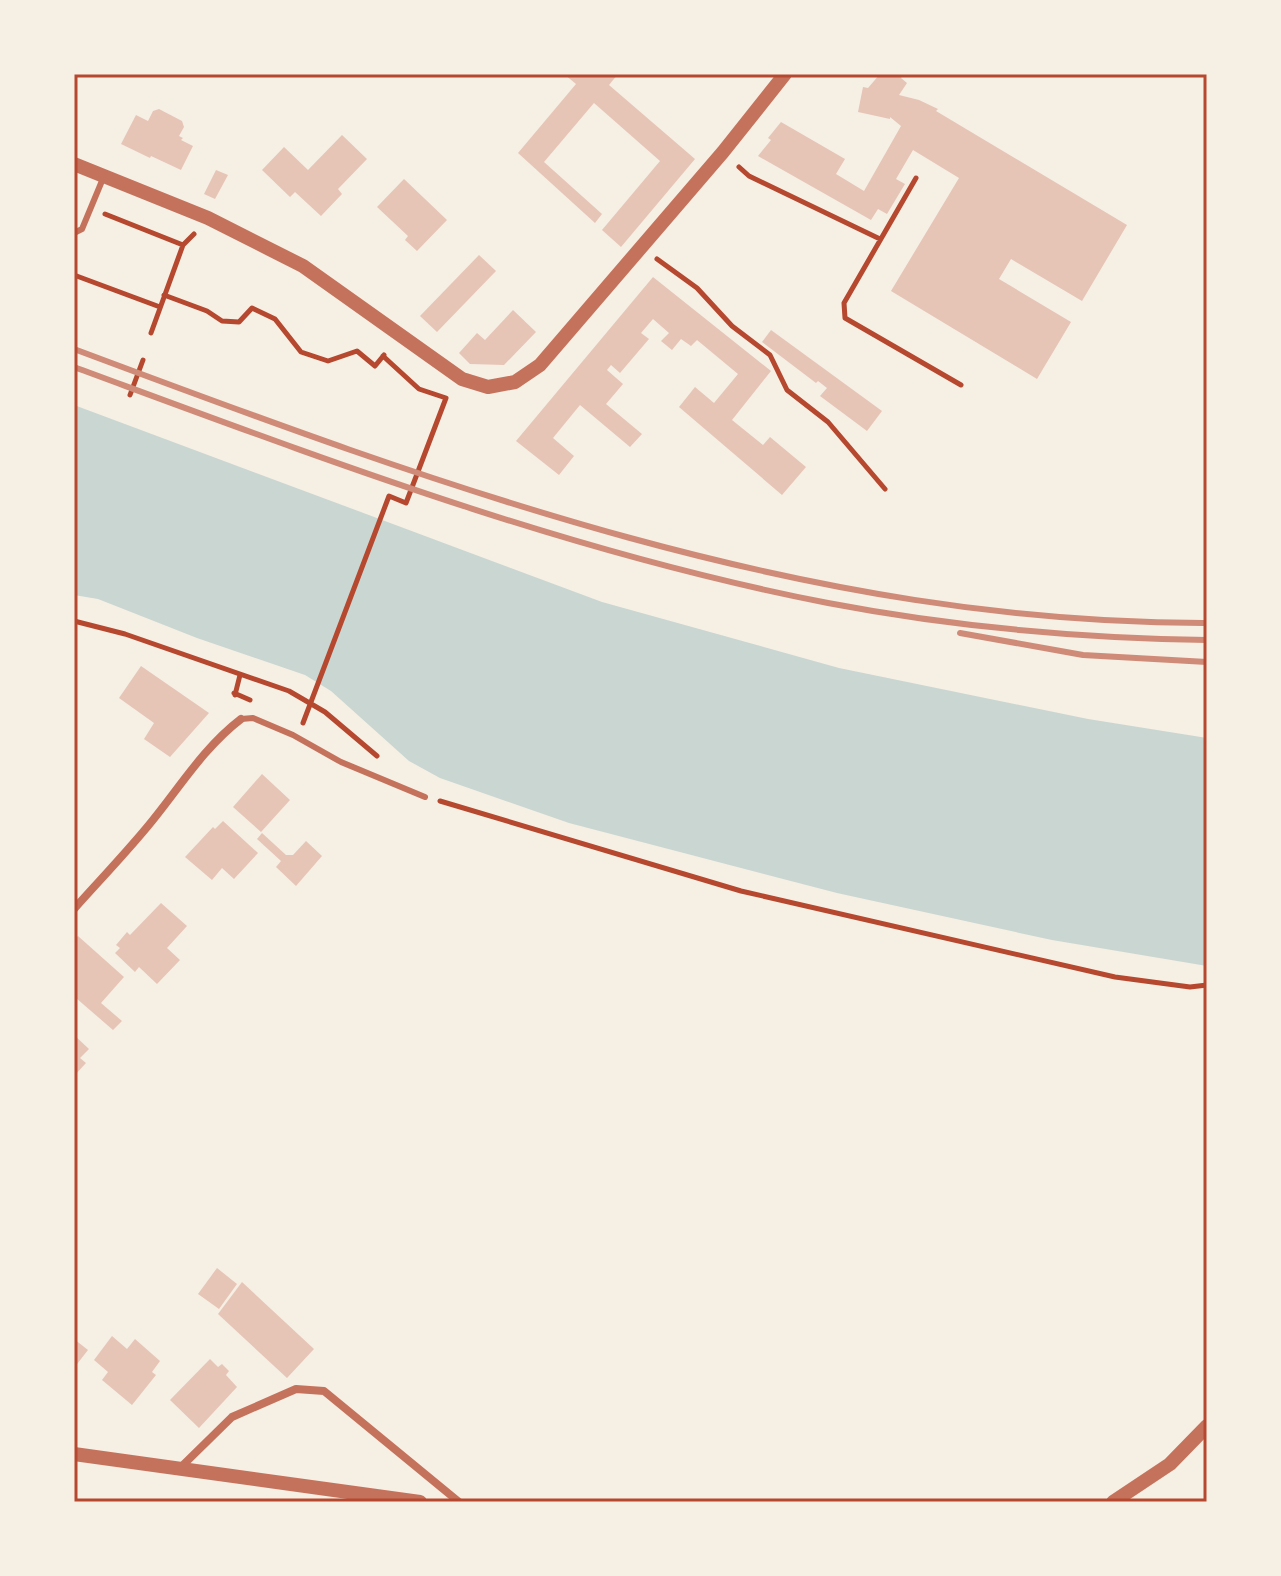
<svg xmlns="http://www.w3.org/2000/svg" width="1281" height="1576" viewBox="0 0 1281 1576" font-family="'Noto Sans',sans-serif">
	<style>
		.water { fill: #c9d6d2 }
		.building { fill: #e6c5b7 }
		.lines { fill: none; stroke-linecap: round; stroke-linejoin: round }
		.path { stroke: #b5482f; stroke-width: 5 }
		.service { stroke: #c5725c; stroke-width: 6 }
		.minor { stroke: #c5725c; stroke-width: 8 }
		.tertiary { stroke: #c5725c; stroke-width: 14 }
		.rail { stroke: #cf8b77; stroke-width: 6 }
		.neatline { fill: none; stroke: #b5482f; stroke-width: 3 }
	</style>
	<rect width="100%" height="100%" fill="#f6efe4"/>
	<path class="water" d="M74,405L602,602L839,668L1088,719L1207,738V966L1052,940L837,893L569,823L440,778L409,761L331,691L305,675L197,638L98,599L74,595Z"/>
	<path class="building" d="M564,74H618L609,85L695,159L621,247L602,230L660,161L594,103L544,162L602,214L595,223L518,153L576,84Z
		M880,74H904L901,78L907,83L899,95L919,100L938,109L936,111L1127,225L1082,301L1011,259L999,279L1071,322L1037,379L891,291L959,178L913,150L896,179L905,184L887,214L878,209L871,220L758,156L771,140L768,138L781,122L845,159L836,174L864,191L901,126L890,117V119L858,112L863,87L868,88Z
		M159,109L182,121L184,127L179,136L183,138L181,140L193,146L181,170L151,156L150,158L121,144L136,115L148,121L153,111Z
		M342,135L367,159L338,189L342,194L321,216L295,192L290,197L262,170L284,147L308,170Z
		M216,170L228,175L215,199L204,194Z
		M404,179L447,220L417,251L405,240L408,236L377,207Z
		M479,255L496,271L437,332L420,316Z
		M653,277L771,371L732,420L763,445L770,437L806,467L782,495L679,407L695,387L714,403L738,374L697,340L691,346L681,339L672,350L661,341L669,333L653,319L641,333L649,339L620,373L611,365L607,370L623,384L606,404L642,434L630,447L580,405L553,438L574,456L559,475L516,441Z
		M513,310L536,332L504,365L470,364L459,353L477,333L485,340Z
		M771,330L882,411L867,431L820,396L827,388L818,381L816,383L762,342Z
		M141,666L209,713L170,757L144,739L154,723L119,698Z
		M262,774L290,800L261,832L233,807Z
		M223,821L258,853L234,879L222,868L212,880L185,857L213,827L215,829Z
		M262,833L286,855H293L306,841L322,856L296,886L276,867L281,861L257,839Z
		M161,903L187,926L167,948L180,960L157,984L139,967L135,972L115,953L120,948L116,945L127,932L130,935Z
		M78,936L124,977L101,1003L122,1021L113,1030L76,998L74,1000V940Z
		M74,1035L89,1049L80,1058L86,1063L74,1076Z
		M217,1268L237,1284L219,1309L198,1294Z
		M242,1282L314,1349L287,1378L218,1314Z
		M112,1336L127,1349L135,1339L160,1361L152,1372L156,1375L132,1405L102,1380L108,1372L94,1360Z
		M74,1339L88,1350L74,1368Z
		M210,1359L218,1367L222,1364L229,1371L226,1375L237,1387L199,1428L170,1400Z"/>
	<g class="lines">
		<path class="path" d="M739,167L749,176L880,239
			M916,178L844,303L845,318L961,385
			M105,214L183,245
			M657,259L697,288L732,326L770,355L787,390L828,422L885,489
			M74,275L160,307
			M164,295L207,311L222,321L239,322L252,308L275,319L301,352L328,361L357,351L375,366L384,355
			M151,333L183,245L194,234
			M130,395L143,360
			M74,621L125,634L289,691L325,712L377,756
			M234,693L250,700
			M235,695L240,675
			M303,723L389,496L406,503L446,398L419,389L383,356
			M440,801L741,891L1115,977L1190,987L1207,985"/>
		<path class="service" d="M74,233L82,229L104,176
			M241,719L253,718L293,735L341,762L425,797"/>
		<path class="minor" d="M74,909C99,881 124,855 148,826C178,790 203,748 241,719
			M181,1467L232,1417L296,1389L324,1391L459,1502"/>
		<path class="tertiary" d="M74,164L208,218L303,266L462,379L488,387L515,382L540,365L723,152L785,74
			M74,1454L420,1502
			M1113,1502L1170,1464L1207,1426"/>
		<path class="rail" d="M74,349C440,486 811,624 1207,623
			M74,367C321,458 569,553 828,603C953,627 1081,638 1207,640
			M960,633L1083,655L1207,662"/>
	</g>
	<rect width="1281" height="1576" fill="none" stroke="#f6efe4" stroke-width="152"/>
	<rect x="76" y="76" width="1129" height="1424" class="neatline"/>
</svg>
